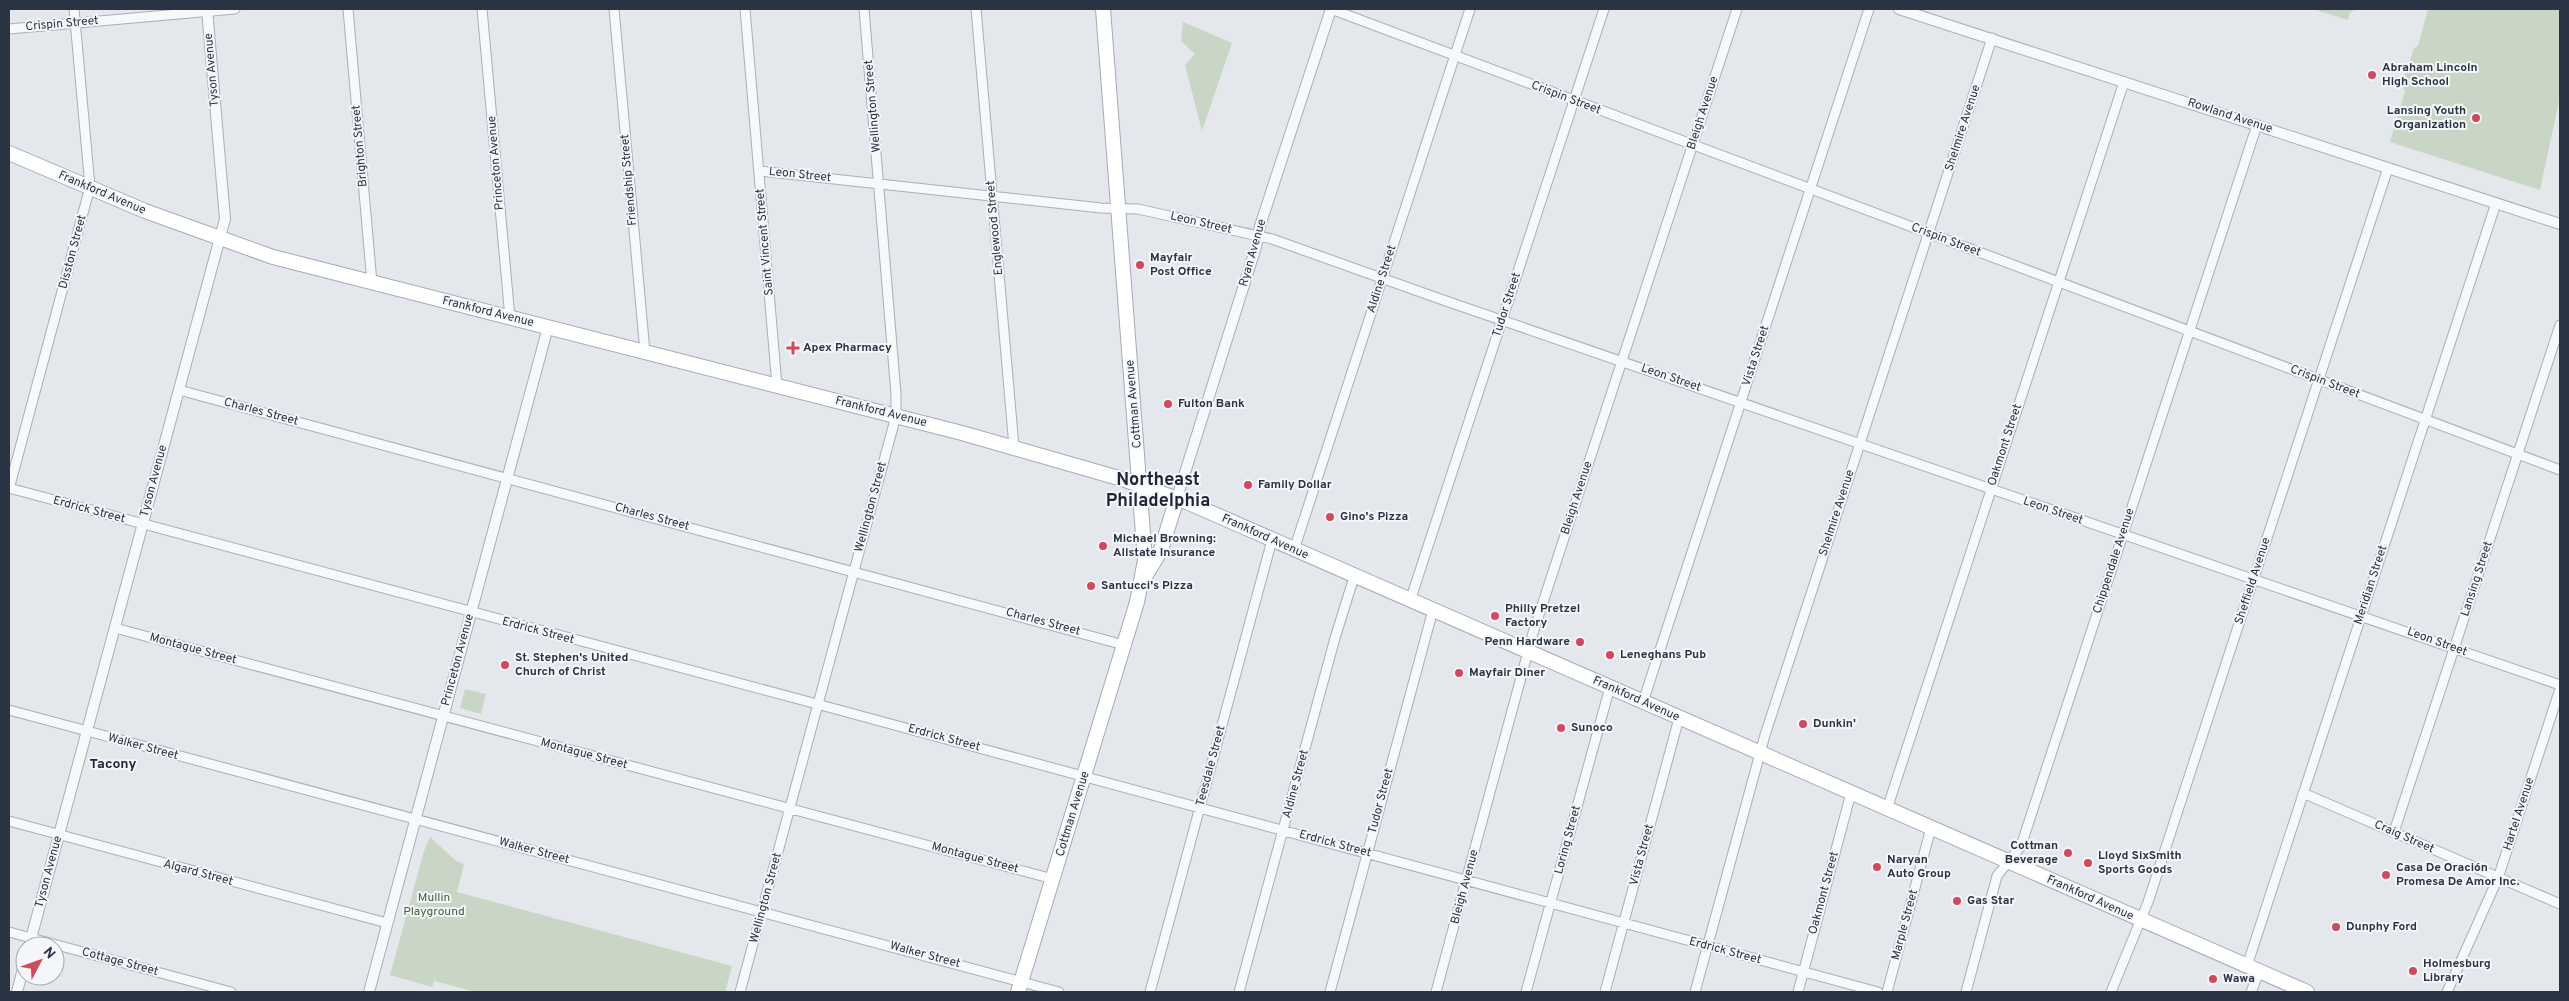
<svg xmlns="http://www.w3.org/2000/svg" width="2569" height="1001" viewBox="0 0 2569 1001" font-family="Overpass,sans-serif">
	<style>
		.green { fill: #c9d6c5 }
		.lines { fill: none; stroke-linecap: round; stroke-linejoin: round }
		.minor-casing { stroke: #a9aeb7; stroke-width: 11 }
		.tertiary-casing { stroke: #a9aeb7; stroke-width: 12 }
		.primary-casing { stroke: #a3abb8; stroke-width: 16 }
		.minor { stroke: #f7f8fa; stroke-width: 9 }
		.tertiary { stroke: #f7f8fa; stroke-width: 10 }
		.primary { stroke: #fff; stroke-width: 14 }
		.poi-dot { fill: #d1495b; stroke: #f4f6f9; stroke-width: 2 }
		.labels { text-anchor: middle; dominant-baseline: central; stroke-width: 4; stroke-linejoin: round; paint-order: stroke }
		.street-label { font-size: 12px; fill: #2b3445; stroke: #f4f6f9 }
		.poi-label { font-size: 12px; font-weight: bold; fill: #2b3445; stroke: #f4f6f9; text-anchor: start }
		.park-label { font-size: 12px; fill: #3f6138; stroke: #f4f6f9 }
		.neighbourhood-label { font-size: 14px; font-weight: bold; fill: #1d2536; stroke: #f4f6f9 }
		.district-label { font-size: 18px; font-weight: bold; fill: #1d2536; stroke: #f4f6f9 }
	</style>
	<rect width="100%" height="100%" fill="#e4e7ec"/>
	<path class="green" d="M2313,9H2358L2350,12L2348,20Z
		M2428,9H2560V96L2540,190L2390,142L2405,91L2402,84L2414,48L2418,46Z
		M1183,22L1232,43L1202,131L1185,65L1195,54L1181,41Z
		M465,689L486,694L481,714L460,708Z
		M430,837L456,861L464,864L457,892L732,966L725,992H476L434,981L432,987L390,975L424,851Z"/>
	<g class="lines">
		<g class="minor-casing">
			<path id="minor" d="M348,9L372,283
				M482,9L510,318
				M614,9L645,352
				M745,9L777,386
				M976,9L1014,447
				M1331,9L2560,470
				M9,29L235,9
				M759,171L1101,208L1138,209L1272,239L1443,300L2560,685
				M179,390L1124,645
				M9,488L817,704L1878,992
				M9,489L90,187L74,9
				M1294,550L1470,9
				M1410,601L1604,9
				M115,628L1053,879
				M1643,702L1869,9
				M9,710L1059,992
				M2303,793L2560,904
				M1887,809L2124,82
				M9,821L387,923
				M2394,832L2560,325
				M9,932L231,992
				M2247,966L2496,203
				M740,992L896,416V394L864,9
				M1150,992L1272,540
				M1239,992L1335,638L1354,577
				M1330,992L1433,610
				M1436,992L1533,633L1737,9
				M1526,992L1610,687
				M1605,992L1679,718
				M1695,992L1765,735L1992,38
				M1798,992L1851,793
				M1887,992L1931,828
				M1966,992L1997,876L2021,846L2257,125
				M2111,992L2148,902L2388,168
				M2251,992L2259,972
				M2447,992L2498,878L2560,689"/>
		</g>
		<g class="tertiary-casing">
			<path id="tertiary" d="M1899,9L2560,224
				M1177,498L1256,247L1260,226L1331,9
				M29,946L225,219L207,9
				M17,992L25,961
				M369,992L548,327"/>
		</g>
		<g class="primary-casing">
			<path id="primary" d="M9,153L145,211L273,257L962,433L1122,479L1189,503L2307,992
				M1144,578L1161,550L1177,498
				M1018,992L1137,602L1145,560L1103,9"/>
		</g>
		<use href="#minor" class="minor"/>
		<use href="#tertiary" class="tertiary"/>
		<use href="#primary" class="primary"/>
	</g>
	<g class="poi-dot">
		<circle cx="2372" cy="75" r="5"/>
		<circle cx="2476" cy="118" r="5"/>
		<circle cx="1140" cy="265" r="5"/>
		<path d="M790.5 340.5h5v5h5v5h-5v5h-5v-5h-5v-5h5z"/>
		<circle cx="1168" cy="404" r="5"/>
		<circle cx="1248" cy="485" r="5"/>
		<circle cx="1330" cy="517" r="5"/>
		<circle cx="1103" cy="546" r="5"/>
		<circle cx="1091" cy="586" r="5"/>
		<circle cx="1495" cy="616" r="5"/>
		<circle cx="1580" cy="642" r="5"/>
		<circle cx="1610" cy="655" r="5"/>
		<circle cx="505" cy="665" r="5"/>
		<circle cx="1459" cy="673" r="5"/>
		<circle cx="1803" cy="724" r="5"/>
		<circle cx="1561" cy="728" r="5"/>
		<circle cx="2068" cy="853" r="5"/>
		<circle cx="2088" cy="863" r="5"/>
		<circle cx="1877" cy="867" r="5"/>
		<circle cx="2386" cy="875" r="5"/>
		<circle cx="1957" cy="901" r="5"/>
		<circle cx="2336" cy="927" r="5"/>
		<circle cx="2413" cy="971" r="5"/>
		<circle cx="2213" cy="979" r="5"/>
	</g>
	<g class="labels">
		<g class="street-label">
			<text transform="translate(62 24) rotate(-5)">Crispin Street</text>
			<text transform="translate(212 70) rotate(-95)">Tyson Avenue</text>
			<text transform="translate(1566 98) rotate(21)">Crispin Street</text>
			<text transform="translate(873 106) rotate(-95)">Wellington Street</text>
			<text transform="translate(1703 113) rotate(-72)">Bleigh Avenue</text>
			<text transform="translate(2230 116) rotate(18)">Rowland Avenue</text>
			<text transform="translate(1963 128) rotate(-72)">Shelmire Avenue</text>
			<text transform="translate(360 146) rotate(-95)">Brighton Street</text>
			<text transform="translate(496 163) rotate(-95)">Princeton Avenue</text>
			<text transform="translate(800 175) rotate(6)">Leon Street</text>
			<text transform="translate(629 180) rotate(-95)">Friendship Street</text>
			<text transform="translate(102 193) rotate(23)">Frankford Avenue</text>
			<text transform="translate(1201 223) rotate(13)">Leon Street</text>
			<text transform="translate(995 228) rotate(-95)">Englewood Street</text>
			<text transform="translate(1946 240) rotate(21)">Crispin Street</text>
			<text transform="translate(765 242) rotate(-95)">Saint Vincent Street</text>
			<text transform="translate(73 252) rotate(-75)">Disston Street</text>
			<text transform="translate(1253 253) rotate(-74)">Ryan Avenue</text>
			<text transform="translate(1382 279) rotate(-72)">Aldine Street</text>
			<text transform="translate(1507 305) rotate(-72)">Tudor Street</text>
			<text transform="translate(488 312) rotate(14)">Frankford Avenue</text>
			<text transform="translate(1756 356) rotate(-72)">Vista Street</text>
			<text transform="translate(1671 378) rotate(19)">Leon Street</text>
			<text transform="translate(2325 382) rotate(21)">Crispin Street</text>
			<text transform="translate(1134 404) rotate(-95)">Cottman Avenue</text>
			<text transform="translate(261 412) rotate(15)">Charles Street</text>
			<text transform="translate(881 412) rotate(14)">Frankford Avenue</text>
			<text transform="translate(2005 445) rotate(-72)">Oakmont Street</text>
			<text transform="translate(154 481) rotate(-75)">Tyson Avenue</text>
			<text transform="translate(1577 498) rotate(-72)">Bleigh Avenue</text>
			<text transform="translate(871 507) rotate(-75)">Wellington Street</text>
			<text transform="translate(89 510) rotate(15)">Erdrick Street</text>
			<text transform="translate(2053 511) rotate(19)">Leon Street</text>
			<text transform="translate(1837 513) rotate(-72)">Shelmire Avenue</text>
			<text transform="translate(652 517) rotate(15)">Charles Street</text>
			<text transform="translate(1265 537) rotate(24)">Frankford Avenue</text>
			<text transform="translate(2114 561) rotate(-72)">Chippendale Avenue</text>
			<text transform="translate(2477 579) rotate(-72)">Lansing Street</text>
			<text transform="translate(2253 581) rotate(-72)">Sheffield Avenue</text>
			<text transform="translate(2371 585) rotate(-72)">Meridian Street</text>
			<text transform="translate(1043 622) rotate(15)">Charles Street</text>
			<text transform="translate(538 631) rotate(15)">Erdrick Street</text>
			<text transform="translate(2437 642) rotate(20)">Leon Street</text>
			<text transform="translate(193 649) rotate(15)">Montague Street</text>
			<text transform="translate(458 660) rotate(-75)">Princeton Avenue</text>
			<text transform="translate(1636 699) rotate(24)">Frankford Avenue</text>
			<text transform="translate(944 738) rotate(15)">Erdrick Street</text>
			<text transform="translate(143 747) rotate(15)">Walker Street</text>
			<text transform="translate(584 754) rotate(15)">Montague Street</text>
			<text transform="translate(1211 766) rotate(-75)">Teesdale Street</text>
			<text transform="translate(1296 784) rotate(-75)">Aldine Street</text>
			<text transform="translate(1381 801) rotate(-75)">Tudor Street</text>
			<text transform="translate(1073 814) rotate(-73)">Cottman Avenue</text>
			<text transform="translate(2519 814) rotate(-72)">Hartel Avenue</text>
			<text transform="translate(2404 837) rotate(24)">Craig Street</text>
			<text transform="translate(1568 840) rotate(-75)">Loring Street</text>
			<text transform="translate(1335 844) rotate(15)">Erdrick Street</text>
			<text transform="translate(534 851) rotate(15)">Walker Street</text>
			<text transform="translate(1642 855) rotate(-75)">Vista Street</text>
			<text transform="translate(975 858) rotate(15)">Montague Street</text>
			<text transform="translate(49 872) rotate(-75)">Tyson Avenue</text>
			<text transform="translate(198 873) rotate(15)">Algard Street</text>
			<text transform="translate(1465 887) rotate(-75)">Bleigh Avenue</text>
			<text transform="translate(1824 893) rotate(-75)">Oakmont Street</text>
			<text transform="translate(766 898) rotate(-75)">Wellington Street</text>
			<text transform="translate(2090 898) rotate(24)">Frankford Avenue</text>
			<text transform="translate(1905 925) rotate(-75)">Marple Street</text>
			<text transform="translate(1725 951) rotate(15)">Erdrick Street</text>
			<text transform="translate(925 955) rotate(15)">Walker Street</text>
			<text transform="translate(120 962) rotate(15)">Cottage Street</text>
		</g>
		<g class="poi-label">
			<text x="2382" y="68">Abraham Lincoln<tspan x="2382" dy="14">High School</tspan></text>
			<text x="2466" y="111" text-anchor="end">Lansing Youth<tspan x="2466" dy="14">Organization</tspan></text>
			<text x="1150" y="258">Mayfair<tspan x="1150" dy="14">Post Office</tspan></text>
			<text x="803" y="348">Apex Pharmacy</text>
			<text x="1178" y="404">Fulton Bank</text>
			<text x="1258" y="485">Family Dollar</text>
			<text x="1340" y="517">Gino's Pizza</text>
			<text x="1113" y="539">Michael Browning:<tspan x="1113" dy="14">Allstate Insurance</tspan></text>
			<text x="1101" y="586">Santucci's Pizza</text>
			<text x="1505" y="609">Philly Pretzel<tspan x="1505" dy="14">Factory</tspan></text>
			<text x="1570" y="642" text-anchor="end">Penn Hardware</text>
			<text x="1620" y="655">Leneghans Pub</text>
			<text x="515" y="658">St. Stephen's United<tspan x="515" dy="14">Church of Christ</tspan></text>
			<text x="1469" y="673">Mayfair Diner</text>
			<text x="1813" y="724">Dunkin'</text>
			<text x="1571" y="728">Sunoco</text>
			<text x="2058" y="846" text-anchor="end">Cottman<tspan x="2058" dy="14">Beverage</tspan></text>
			<text x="2098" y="856">Lloyd SixSmith<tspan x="2098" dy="14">Sports Goods</tspan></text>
			<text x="1887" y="860">Naryan<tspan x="1887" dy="14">Auto Group</tspan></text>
			<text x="2396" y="868">Casa De Oración<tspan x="2396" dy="14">Promesa De Amor Inc.</tspan></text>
			<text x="1967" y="901">Gas Star</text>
			<text x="2346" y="927">Dunphy Ford</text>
			<text x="2423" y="964">Holmesburg<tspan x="2423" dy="14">Library</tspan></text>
			<text x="2223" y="979">Wawa</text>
		</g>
		<g class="park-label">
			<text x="434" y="898">Mullin<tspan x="434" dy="14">Playground</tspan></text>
		</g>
		<g class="neighbourhood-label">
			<text x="113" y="764">Tacony</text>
		</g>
		<g class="district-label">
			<text x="1158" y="480">Northeast<tspan x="1158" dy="21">Philadelphia</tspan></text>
		</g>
	</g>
	<rect width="2569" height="1001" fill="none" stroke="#2b3445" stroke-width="20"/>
	<g transform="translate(40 961) rotate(49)"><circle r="24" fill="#f4f6f9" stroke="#a4a8b1"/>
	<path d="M0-4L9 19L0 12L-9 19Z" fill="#d1495b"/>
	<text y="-8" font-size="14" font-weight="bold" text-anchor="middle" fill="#2b3445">N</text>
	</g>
</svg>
